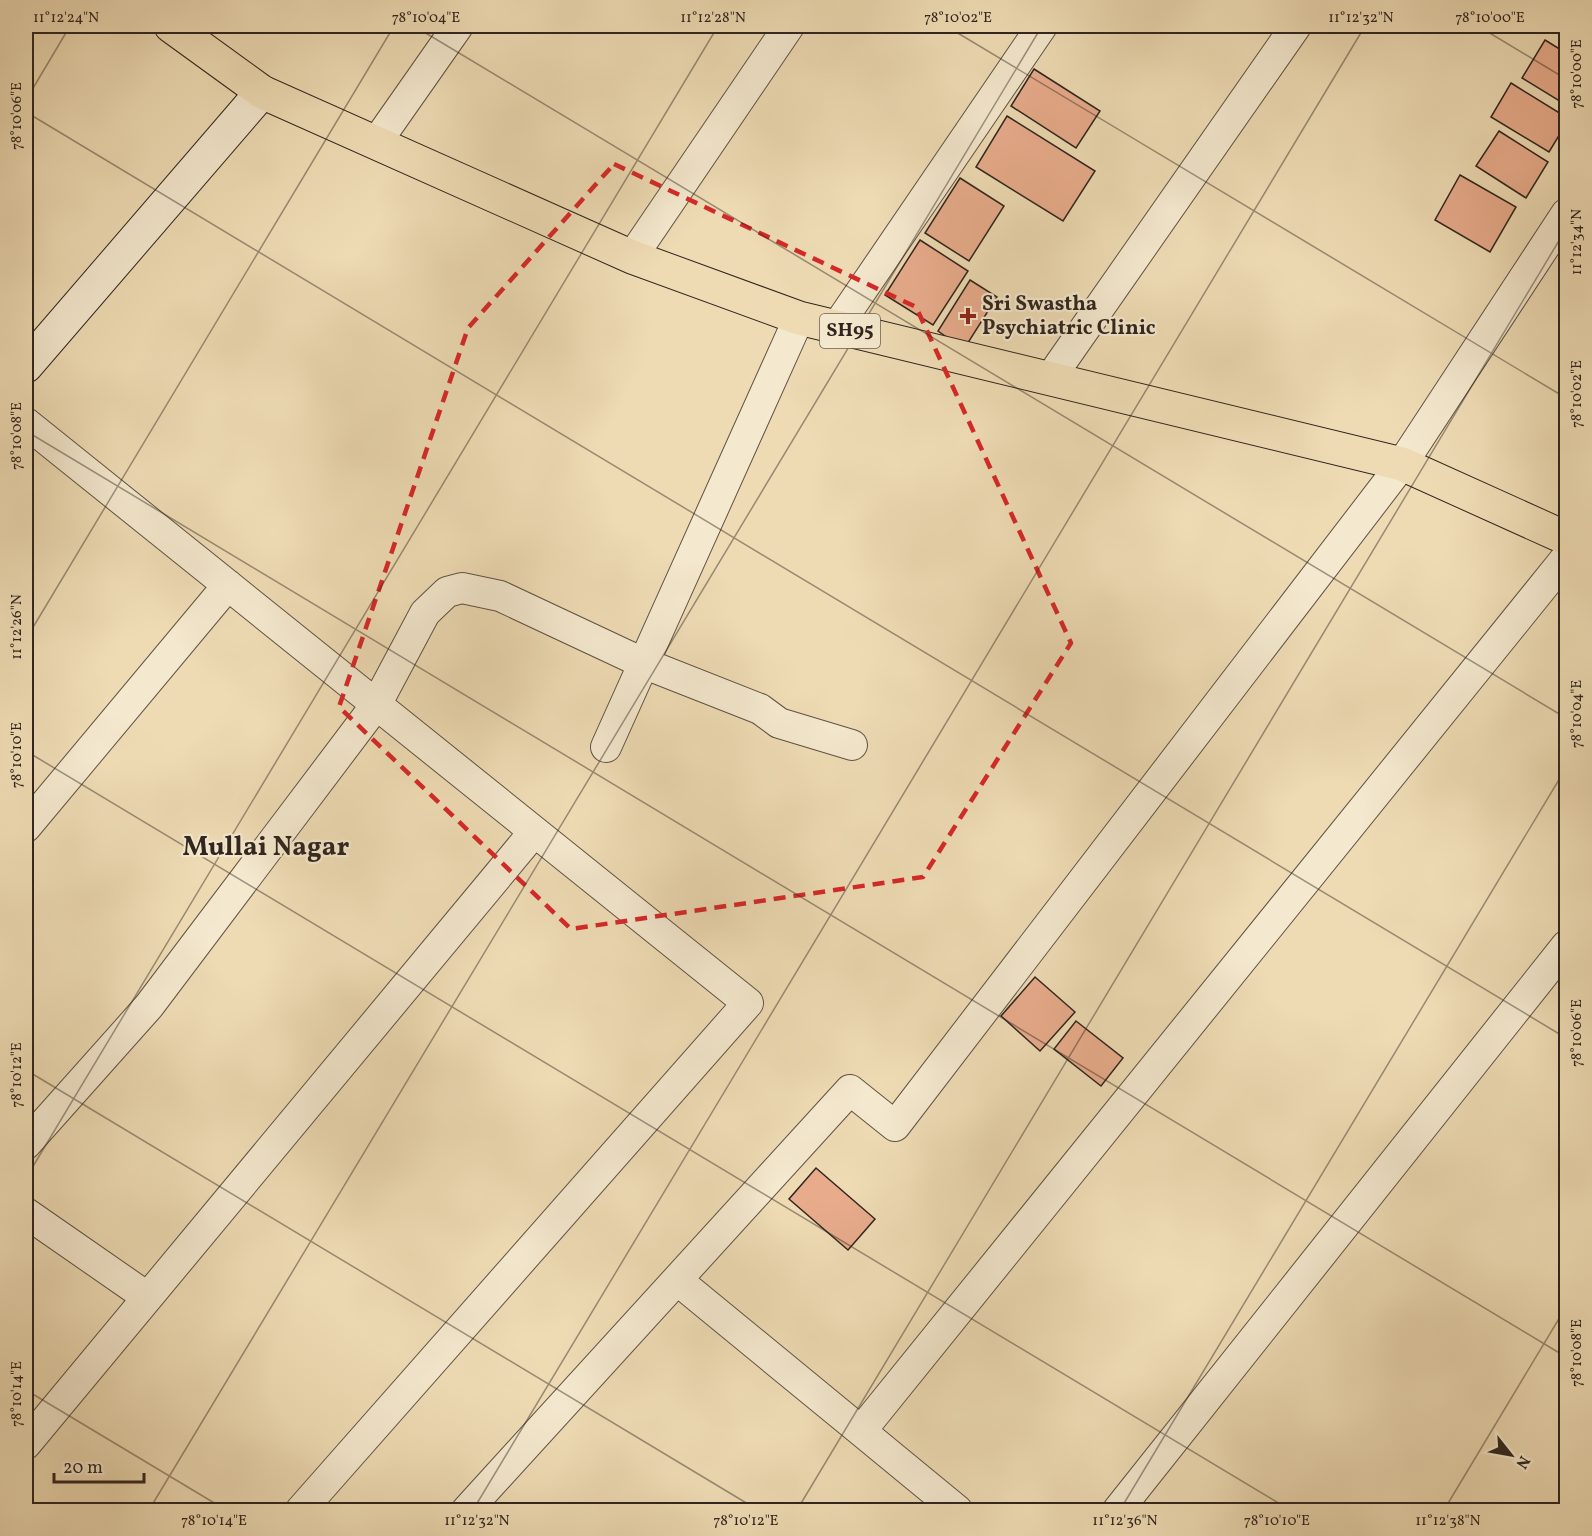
<svg xmlns="http://www.w3.org/2000/svg" width="1592" height="1536" viewBox="0 0 1592 1536" font-family="Vollkorn,serif">
	<style>
		.building { fill: #e8ac8c; stroke: #30251f; stroke-width: 1.5 }
		.lines { fill: none; stroke-linecap: round; stroke-linejoin: round }
		.street-casing { stroke: #605244; stroke-width: 32 }
		.secondary-casing { stroke: #30251f; stroke-width: 35 }
		.primary-casing { stroke: #30251f; stroke-width: 35 }
		.street { stroke: #f4e8ce; stroke-width: 30 }
		.secondary { stroke: #f4e8ce; stroke-width: 33 }
		.primary { stroke: #eedbb4; stroke-width: 33 }
		.marked { fill: none; stroke: #d62828; stroke-width: 4.5; stroke-dasharray: 12 8; stroke-linejoin: round }
		.ticks { fill: none; stroke: #30251f; stroke-width: 1.5; stroke-opacity: 0.45 }
		.poi-dot { fill: #8f2418; stroke: #f4e8ce; stroke-width: 2 }
		.labels { text-anchor: middle; dominant-baseline: central; stroke-width: 4.5; stroke-linejoin: round; paint-order: stroke }
		.shield { fill: #f4e8ce; stroke: #6b6054; stroke-width: 1.5 }
		.shield-label { font-size: 20px; font-weight: bold; fill: #30251f }
		.poi-label { font-size: 21px; font-weight: bold; fill: #30251f; stroke: #f4e8ce; text-anchor: start }
		.district-label { font-size: 27px; font-weight: bold; fill: #30251f; stroke: #f4e8ce }
		.neatline { fill: none; stroke: #30251f; stroke-width: 2 }
		.ticks-label { font-size: 15px; text-anchor: middle; fill: #30251f }
	</style>
	<rect width="100%" height="100%" fill="#eedbb4"/>
	<filter id="stains"><feTurbulence type="fractalNoise" baseFrequency=".00333" numOctaves="4"/><feColorMatrix values="0 0 0 0 .2 0 0 0 0 .09 0 0 0 0 .02 0 0 0 .5 -.17"/></filter>
	<radialGradient id="worn" r=".72"><stop offset=".6" stop-color="#630" stop-opacity="0"/><stop offset="1" stop-color="#630" stop-opacity=".3"/></radialGradient>
	<path class="building" d="M1559,26H1566V36L1557,30Z
		M1545,40L1566,53V105L1522,78Z
		M1034,69L1100,111L1076,148L1011,106Z
		M1511,83L1566,117V124L1549,152L1491,117Z
		M1007,116L1095,171L1063,221L976,167Z
		M1499,131L1548,162L1526,198L1476,166Z
		M1460,175L1516,207L1490,252L1435,220Z
		M960,178L1004,206L969,261L925,233Z
		M920,240L968,271L933,325L885,295Z
		M970,280L997,297L964,349L938,331Z
		M1035,977L1075,1012L1040,1051L1001,1016Z
		M1076,1021L1123,1058L1101,1086L1054,1049Z
		M816,1168L875,1219L848,1250L789,1199Z"/>
	<g class="lines">
		<g class="street-casing">
			<path id="street" d="M376,143L458,26
				M632,257L789,26
				M836,328L1042,26
				M1058,381V367L1296,26
				M26,423L748,1003L301,1510
				M606,747L799,318
				M26,827L228,585
				M26,1144L149,1006L376,705L425,613L447,592L462,588L500,596L643,663L760,709L779,723L852,745
				M26,1213L147,1297
				M677,1280L861,1431
				M26,1444L534,832
				M467,1510L850,1090L895,1126L1402,464L1566,214
				M957,1510L861,1431L1566,558
				M1118,1510L1566,946"/>
		</g>
		<g class="secondary-casing">
			<path id="secondary" d="M26,366L262,92"/>
		</g>
		<g class="primary-casing">
			<path id="primary" d="M171,26L262,92L632,257L799,318L1402,464L1566,538"/>
		</g>
		<use href="#street" class="street"/>
		<use href="#secondary" class="secondary"/>
		<use href="#primary" class="primary"/>
	</g>
	<path class="marked" d="M614,164L916,307L1071,643L923,877L571,929L339,707L468,328Z"/>
	<path class="ticks" d="M414,26L1566,718M946,26L1566,398M1478,26L1566,79M26,100L70,26M26,112L1566,1038M26,431L1566,1357M26,639L394,26M26,751L1290,1510M26,1070L758,1510M26,1178L718,26M26,1390L226,1510M149,1510L1042,26M473,1510L1365,26M797,1510L1566,229M1120,1510L1566,768M1444,1510L1566,1307"/>
	<path class="poi-dot" d="M965 307h6v6h6v6h-6v6h-6v-6h-6v-6h6z"/>
	<g class="labels">
		<rect class="shield" x="820" y="314" width="60" height="34" rx="4.5"/>
		<g class="shield-label">
			<text x="850" y="331">SH95</text>
		</g>
		<g class="poi-label">
			<text x="982" y="304">Sri Swastha<tspan x="982" dy="24">Psychiatric Clinic</tspan></text>
		</g>
		<g class="district-label">
			<text x="266" y="848">Mullai Nagar</text>
		</g>
	</g>
	<rect width="1592" height="1536" fill="none" stroke="#eedbb4" stroke-width="66"/>
	<g transform="translate(1511 1455) rotate(121)" stroke="#f4e8ce" stroke-width="4.5" paint-order="stroke">
	<path d="M0-4.5L10 22L0 15L-10 22Z" fill="#30251f"/>
	<text y="-9" font-size="16" font-weight="bold" text-anchor="middle" fill="#30251f">N</text>
	</g>
	<path d="M54 1473v9h90v-9" fill="none" stroke="#30251f" stroke-width="3"/>
	<text x="63" y="1473" font-size="18" fill="#30251f" stroke="#f4e8ce" stroke-width="4.5" paint-order="stroke">20 m</text>
	<rect x="33" y="33" width="1526" height="1470" class="neatline"/>
	<g class="ticks-label">
		<text x="66" y="22">11°12'24"N</text>
		<text x="426" y="22">78°10'04"E</text>
		<text x="713" y="22">11°12'28"N</text>
		<text x="958" y="22">78°10'02"E</text>
		<text x="1361" y="22">11°12'32"N</text>
		<text x="1490" y="22">78°10'00"E</text>
		<text transform="translate(1576 74) rotate(-90)" y="5">78°10'00"E</text>
		<text transform="translate(16 116) rotate(-90)" y="5">78°10'06"E</text>
		<text transform="translate(1576 242) rotate(-90)" y="5">11°12'34"N</text>
		<text transform="translate(1576 394) rotate(-90)" y="5">78°10'02"E</text>
		<text transform="translate(16 436) rotate(-90)" y="5">78°10'08"E</text>
		<text transform="translate(16 627) rotate(-90)" y="5">11°12'26"N</text>
		<text transform="translate(1576 714) rotate(-90)" y="5">78°10'04"E</text>
		<text transform="translate(16 755) rotate(-90)" y="5">78°10'10"E</text>
		<text transform="translate(1576 1033) rotate(-90)" y="5">78°10'06"E</text>
		<text transform="translate(16 1075) rotate(-90)" y="5">78°10'12"E</text>
		<text transform="translate(1576 1353) rotate(-90)" y="5">78°10'08"E</text>
		<text transform="translate(16 1394) rotate(-90)" y="5">78°10'14"E</text>
		<text x="214" y="1525">78°10'14"E</text>
		<text x="477" y="1525">11°12'32"N</text>
		<text x="746" y="1525">78°10'12"E</text>
		<text x="1125" y="1525">11°12'36"N</text>
		<text x="1277" y="1525">78°10'10"E</text>
		<text x="1448" y="1525">11°12'38"N</text>
	</g>
	<rect width="100%" height="100%" filter="url(#stains)"/>
	<rect width="100%" height="100%" fill="url(#worn)"/>
</svg>
